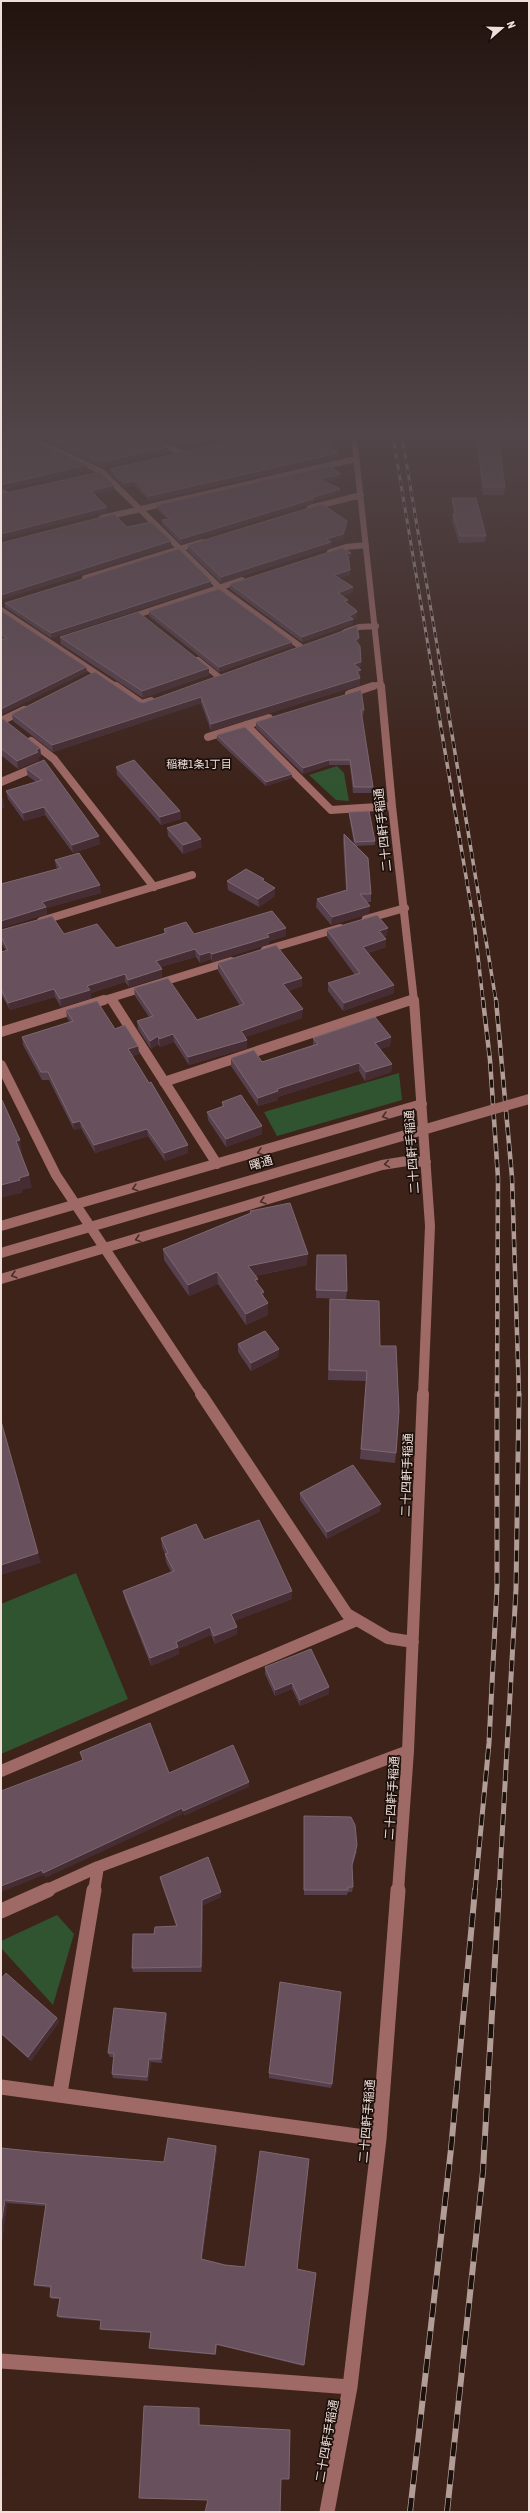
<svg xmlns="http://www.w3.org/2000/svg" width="530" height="2513" viewBox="0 0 530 2513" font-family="'Asap Condensed','Noto Sans JP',sans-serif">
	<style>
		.green { fill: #305430 }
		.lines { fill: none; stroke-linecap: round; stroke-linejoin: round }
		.minor-far4 { stroke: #9f6965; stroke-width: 6 }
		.minor-far3 { stroke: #9f6965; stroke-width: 8 }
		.minor-far2 { stroke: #9f6965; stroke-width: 10 }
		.minor-far1 { stroke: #9f6965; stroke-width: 12 }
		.minor { stroke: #9f6965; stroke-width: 15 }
		.rail-far4-casing { stroke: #b29d96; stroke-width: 3 }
		.rail-far3-casing { stroke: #b29d96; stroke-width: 3.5 }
		.rail-far2-casing { stroke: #b29d96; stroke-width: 4.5 }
		.rail-far1-casing { stroke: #b29d96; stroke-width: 5 }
		.rail-casing { stroke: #b29d96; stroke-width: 6 }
		.rail-far4 { stroke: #1b100c; stroke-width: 2; stroke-dasharray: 5.5; stroke-linecap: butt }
		.rail-far3 { stroke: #1b100c; stroke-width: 2.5; stroke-dasharray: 7; stroke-linecap: butt }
		.rail-far2 { stroke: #1b100c; stroke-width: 3; stroke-dasharray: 8; stroke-linecap: butt }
		.rail-far1 { stroke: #1b100c; stroke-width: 3.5; stroke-dasharray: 11; stroke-linecap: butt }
		.rail { stroke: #1b100c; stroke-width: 4.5; stroke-dasharray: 14; stroke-linecap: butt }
		.minor-bridge { stroke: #9f6965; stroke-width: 10 }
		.wall { fill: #57404e }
		.shaded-wall { fill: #462d33 }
		.building { fill: #68515d; stroke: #7d6770 }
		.oneway { stroke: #492f2b }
		.labels { text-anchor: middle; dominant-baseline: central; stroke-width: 3.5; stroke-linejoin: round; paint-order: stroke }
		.far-neighbourhood-label { font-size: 11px; fill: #f0ded8; stroke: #1b100c }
		.street-label { font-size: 12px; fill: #f0ded8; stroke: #1b100c }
	</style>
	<rect width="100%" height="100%" fill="#3d231a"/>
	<path class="green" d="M337,766L344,773L349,801L336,800L309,775Z
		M399,1073L402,1100L277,1136L264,1112Z
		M76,1573L128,1699L1,1754V1604Z
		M57,1915L74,1934L53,2005L1,1948V1941Z"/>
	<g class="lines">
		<path class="minor-far4" d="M27,437L102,472L220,588L301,647
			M147,437L182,453
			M354,437L381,687
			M1,491L6,494
			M310,508L361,495
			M102,518L356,459
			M330,552L346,547L366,545
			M85,578L202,542
			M1,610L117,687
			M128,618L242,580
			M345,632L359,627L376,626
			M198,660L219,677
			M370,687L381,684"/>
		<path class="minor-far3" d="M116,686L142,704L151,701
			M381,686L392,806L414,1001
			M349,694L373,686
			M1,721L24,710
			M246,725L331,810L392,806
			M208,737L269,718
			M31,741L54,759L154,887
			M1,782L39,766
			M366,919L405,908
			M41,921L192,875
			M265,950L340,928
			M111,998L113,1001
			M101,1001L231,961
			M408,1001L414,999"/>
		<path class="minor-far2" d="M112,1000L217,1164
			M414,1000L430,1226L423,1395
			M1,1032L104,1000
			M1,1065L56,1175L202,1395
			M164,1082L411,1000
			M1,1226L422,1104
			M1,1279L382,1165L407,1161L426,1162"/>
		<path class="minor-far1" d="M201,1394L347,1614L388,1638L413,1642
			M1,1771L357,1620
			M45,1891L98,1867L408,1751
			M94,1891L98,1867
			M398,1891L408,1751L423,1394"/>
		<path class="minor" d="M1,1911L48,1890
			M1,2087L379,2139
			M60,2093L94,1890
			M1,2361L350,2387
			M327,2512L350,2387L379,2139L398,1890"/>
		<g class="rail-far4-casing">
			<path id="rail-far4" d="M393,437L435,687
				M402,437L444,687"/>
		</g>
		<g class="rail-far3-casing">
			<path id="rail-far3" d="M434,686L475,930L483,1001
				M444,686L496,1001"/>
		</g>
		<g class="rail-far2-casing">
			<path id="rail-far2" d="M483,1000L490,1060L498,1178L497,1395
				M496,1000L512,1177L519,1395"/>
		</g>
		<g class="rail-far1-casing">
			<path id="rail-far1" d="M475,1891L489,1743L497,1586V1394
				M499,1891L516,1589L519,1394"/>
		</g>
		<g class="rail-casing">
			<path id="rail" d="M410,2512L451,2149L475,1890
				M447,2512L483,2171L499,1890"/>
		</g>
		<use href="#rail-far4" class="rail-far4"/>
		<use href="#rail-far3" class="rail-far3"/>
		<use href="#rail-far2" class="rail-far2"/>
		<use href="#rail-far1" class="rail-far1"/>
		<use href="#rail" class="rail"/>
		<path class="minor-bridge" d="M1,1253L529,1099"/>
	</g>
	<path class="wall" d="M38,437H148L168,447V452L102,467Z
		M157,437H229L182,448Z
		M446,437H498L505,487L504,495H483L476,439L447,440Z
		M334,443V447H332L338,458L321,462L150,501L135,486L125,488L111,474L110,469L337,443Z
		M341,478L325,482L340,489V493L313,501V503L181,544L162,524V520L167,519L157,509V505Z
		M452,498L486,536L485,542L459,543L452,521L453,514H454L452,505Z
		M347,521V526L343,539L331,543V547L221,583L188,551V545Z
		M351,553L350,558L349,559L350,570V575L339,578L353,587L352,593L343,596L348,604L357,612V618L353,620V624L302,642L230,589V584Z
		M211,581V586L51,638L5,607V603Z
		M1,611L86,667L87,672L1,638Z
		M149,611L292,642V646L219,672L149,616Z
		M60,637L209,675L143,698L61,644Z
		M359,638L358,644L361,662L360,668H359L360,676H359L360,678V685L211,731L201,703L53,752L13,721L12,714L139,702L143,703Z
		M364,710L363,716H361L373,787L372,793H353L350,765H329L303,774L256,728V722Z
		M1,720L40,748L41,756L38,757L39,760L18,769L2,756H1Z
		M217,735L292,778L266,786L217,740Z
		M44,760L100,844L73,853L45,815L24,821L8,799L6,791L36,782L28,776L26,768Z
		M116,767L180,811L181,819L161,825L117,775Z
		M349,812L375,841V845L356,846L371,894V902H366L369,914L331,925L316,907L317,899L346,890L343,841L344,834L354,844L349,816Z
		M167,828L202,847L183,854L168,836Z
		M55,860L101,893L46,908L47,914L1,928L58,869L56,867Z
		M227,881H264L275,896L259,907L228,890Z
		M164,929L194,934L286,936L269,941V944L212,962L211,959L200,963L196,957L160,967L162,969V977L129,987L125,982L91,993V998L61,1007L55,997L10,1010L1,994V952L6,951L1,943V930L64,934L116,948L164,933Z
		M327,930L387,935L384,936L386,947L368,953L394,985V993L343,1011L328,991V983L355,975L327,937Z
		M218,963L302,978V986L288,991L302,1018L245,1037L247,1040V1048L189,1065L174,1042L160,1047L158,1044L151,1049L138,1029L137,1021L149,1017L135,996L134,988L197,1020L240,1006L218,971Z
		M66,1010L115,1029L138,1046L139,1054L132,1056L188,1145V1153L165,1161L148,1136L95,1153L81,1128L74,1130L49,1080H42L23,1045L22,1037L70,1022L67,1018Z
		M391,1037L390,1046L380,1049L392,1064L391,1072L365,1081L359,1071L278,1097V1100L258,1106L231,1066V1058L262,1062L313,1045V1038Z
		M222,1102L262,1134L226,1147L208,1120L207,1112L222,1107Z
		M250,1211L307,1265L255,1276L258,1284L264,1297L268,1303V1315L246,1325L218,1284L189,1296L164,1260L163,1249L250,1213Z
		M317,1255L347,1291L346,1299L316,1298Z
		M330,1299L380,1346L396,1453L395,1463L360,1459L366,1381L328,1380Z
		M238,1344L279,1349L278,1357L251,1371L238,1352Z
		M300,1493L380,1511L327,1539L300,1500Z
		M161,1538L204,1540L292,1599L234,1621L237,1627V1634L215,1644L211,1635L178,1649L179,1654L151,1666L125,1599L123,1591L171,1572L166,1562L165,1554L162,1547Z
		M265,1667L329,1687V1694L300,1706L292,1689L275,1696L265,1674Z
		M304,1816L357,1851L352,1867L353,1887L352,1892H348L347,1895H304Z
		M160,1877L221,1892V1897L203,1905L202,1972H133L132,1968L154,1934L176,1926L161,1882Z
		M1,1979L57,2018L59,2022L31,2061L1,2034Z
		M166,2013L167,2017L162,2063L151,2062L148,2081L113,2078L112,2074L114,2057H110L108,2053Z
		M269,2073L332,2084L331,2088L269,2078Z
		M1,2148L40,2152L164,2162L217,2149L202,2259L225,2265L245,2267L297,2269L303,2366L217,2345L216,2355L151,2349L149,2348L151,2333L102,2330L100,2329L101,2321L60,2318L57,2316L60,2299H52L50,2297L51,2288L37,2286L34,2285L46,2206L7,2203L1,2248Z"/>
	<path class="shaded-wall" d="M208,437H229L182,448V443Z
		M337,438V443H334V447L327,448V443L331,439Z
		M168,447V452L102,467L101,462Z
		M338,453V458L321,462L150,501L149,496Z
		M87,465L88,470L1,490V485Z
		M341,474V478L320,483V479Z
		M135,481V486L125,488L124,483Z
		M114,485V490L92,496L91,491Z
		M340,489V493L313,501V503L181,544V539Z
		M107,507V512L1,539V534Z
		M347,521V526L343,539L331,543V547L221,583V577Z
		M171,541V547L1,600V595Z
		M351,553L350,558L345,560L346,554Z
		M350,570V575L334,580V575Z
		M211,581V586L51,638V633Z
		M353,587L352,593L337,598L338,593Z
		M348,600V606L344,601Z
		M357,612V618L353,620V624L302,642V637Z
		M359,638L358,644L355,640Z
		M292,642V646L219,672V667Z
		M361,662L360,668L354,670V664Z
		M86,667L87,672L1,715V709Z
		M209,668V675L143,698L142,691Z
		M361,670L360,676L357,677V671Z
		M360,678V685L211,731V724Z
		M201,697V703L53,752L52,745Z
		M40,748L41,756L38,757L39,760L18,769L17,761L36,750Z
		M329,760V765L303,774V768Z
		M292,774V778L266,786V782Z
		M3,797L5,808L1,809V798Z
		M44,807L45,815L24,821L23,813Z
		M180,811L181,819L161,825L160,817Z
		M99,836L100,844L73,853L72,845Z
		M201,839L202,847L183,854V845Z
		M100,885L101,893L46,908L47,914L1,928V921L42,902Z
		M275,888V896L259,907L258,899Z
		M370,906L369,914L331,925L332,917Z
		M286,928V936L269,941V944L212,962V954L267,934Z
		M388,928L387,935L378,938L379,931Z
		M386,939V947L363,954V947Z
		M195,949L196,957L156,968V961Z
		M210,952L211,959L200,963V955Z
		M162,969V977L129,987L128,980Z
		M125,974V982L91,993V998L61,1007L60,999L87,986Z
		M302,978V986L283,992V984Z
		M394,985V993L343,1011L344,1003Z
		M54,989L55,997L10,1010L8,1003Z
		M303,1009L302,1018L241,1039V1031Z
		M173,1034L174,1042L160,1047L159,1039Z
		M158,1036V1044L151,1049L150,1041Z
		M391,1037L390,1046L374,1051L375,1043Z
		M247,1040V1048L189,1065L188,1057Z
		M138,1046L139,1054L129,1057L128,1049Z
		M359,1063V1071L278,1097V1100L258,1106V1098L277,1089Z
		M392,1064L391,1072L365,1081L366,1072Z
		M80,1121L81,1128L74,1130L73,1123Z
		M262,1126V1134L226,1147V1139Z
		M147,1129L148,1136L95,1153L94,1145Z
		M20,1140L22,1153L19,1154L16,1141Z
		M188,1145V1153L165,1161L164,1153Z
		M29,1175L32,1188L22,1190V1193L1,1198V1185L19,1178Z
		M308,1254L307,1265L248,1277V1266Z
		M217,1272L218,1284L189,1296L188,1285Z
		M258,1279V1290L255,1280Z
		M264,1292V1303L261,1293Z
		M268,1303V1315L246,1325V1314Z
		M279,1349L278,1357L251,1371V1363Z
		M381,1504L380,1511L327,1539V1532Z
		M38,1553L41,1563L1,1575V1565Z
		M292,1591V1599L232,1622L231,1614Z
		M210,1627L211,1635L178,1649L179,1654L151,1666L150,1658L176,1642Z
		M237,1627V1634L215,1644L214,1636Z
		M292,1683V1689L275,1696V1690Z
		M329,1687V1694L300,1706V1700Z
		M249,1782V1787L184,1816L183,1811Z
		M182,1808L183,1814L45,1878L44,1875L1,1892V1886Z
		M221,1892V1897L203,1905L202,1972L201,1967L202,1900Z
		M166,2013L167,2017L162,2063L161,2059Z
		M57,2018L59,2022L31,2061L28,2057Z
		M149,2059L151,2062L148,2081L147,2077Z
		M216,2146L217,2149L202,2261L201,2259Z
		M5,2200L7,2203L1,2248V2225Z
		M199,2408H200V2425H199Z
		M1,2476H3L1,2487Z"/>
	<path class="building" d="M1,437H27L87,465L1,485Z
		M48,437H148L168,447L101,462Z
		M168,437H208L182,443Z
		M248,437H337L331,439L334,442L327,443L338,453L321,457L149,496L135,481L124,483L110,469Z
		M477,437H498L505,487H483Z
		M330,466L341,474L320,479L340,489L311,498L313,499L181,539L162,520L170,519L157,505Z
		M100,472L114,485L91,491L107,507L1,534V494Z
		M452,498H476L486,536H460L453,514H456Z
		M322,504L347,521L343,534L326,539L331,542L221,577L188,545Z
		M114,514L127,527L151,522L171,541L1,595V543Z
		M342,548L351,553L346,554L348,556L350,570L334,575L353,587L338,593L348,600L344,601L356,610L357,612L349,616L353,619L302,637L230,584Z
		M179,549L211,581L51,633L5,603Z
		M219,589L292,642L219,667L149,611Z
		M1,611L86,667L1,709V640L7,638L1,634Z
		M138,612L209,668L142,691L60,637Z
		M357,626L359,638L355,640L360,646L361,662L354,664L361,670L357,671L360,678L211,724L201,697L52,745L12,714L95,672L139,702L143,703Z
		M361,690L364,710H361L373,787H354L350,760H329L303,768L256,722Z
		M3,719L40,748L36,750L38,752L17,761L1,748V720Z
		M245,727L292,774L266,782L217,735Z
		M44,760L99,836L72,845L44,807L23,813L6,791L42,780L26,768Z
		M134,760L180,811L160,817L116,767Z
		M369,811L375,841L355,842L349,812Z
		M186,822L201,839L183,845L167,828Z
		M344,834L368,858L371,894H360L370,906L332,917L317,899L347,890Z
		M79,853L100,885L42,902L46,907L1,921V884L61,868L55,860Z
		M246,869L264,879L262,880L275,888L258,899L227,881Z
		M272,911L286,928L267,934L269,937L212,954L210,952L200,955L195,949L156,961L162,969L128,980L125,974L87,986L90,990L60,999L54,989L8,1003L1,989V952L8,950L1,937V930L52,916L64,934L97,924L116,948L166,933L164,929L186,922L194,934Z
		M377,915L388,928L379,931L386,939L363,947L394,985L344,1003L328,983L360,973L327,930Z
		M276,945L302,978L283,984L303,1009L241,1031L247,1040L188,1057L173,1034L159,1039L158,1036L150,1041L137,1021L153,1016L134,988L168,978L197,1020L244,1004L218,963Z
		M97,1001L115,1029L125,1025L138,1046L128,1049L149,1083L151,1082L188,1145L164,1153L147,1129L94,1145L80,1121L73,1123L48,1072H41L22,1037L73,1021L66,1010Z
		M375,1017L391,1037L375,1043L392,1064L366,1072L359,1063L277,1089L278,1091L258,1098L231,1058L254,1050L262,1062L318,1044L313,1038Z
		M241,1095L262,1126L226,1139L207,1112L224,1106L222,1102Z
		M1,1100H2L20,1140L16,1141L29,1175L19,1178L20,1180L1,1185Z
		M290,1203L308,1254L248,1266L258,1279L255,1280L264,1292L261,1293L268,1303L246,1314L217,1272L188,1285L163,1249L251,1213L250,1211Z
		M317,1255H346L347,1291L316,1290Z
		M330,1299L379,1301L380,1346H396L399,1411L396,1453L361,1449L367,1371L329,1370Z
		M265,1331L279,1349L251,1363L238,1344Z
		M1,1421L38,1553L1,1565Z
		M353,1465L381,1504L327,1532L300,1493Z
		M259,1520L292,1591L231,1614L237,1627L214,1636L210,1627L176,1642L178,1647L150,1658L123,1591L174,1571L165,1554L168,1553L161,1538L196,1524L204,1540Z
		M311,1649L329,1687L300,1700L292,1683L275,1690L265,1667Z
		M150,1723L169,1773L233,1745L249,1782L183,1811L182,1808L43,1873L42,1870L1,1886V1791L83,1760L80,1752Z
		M304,1816L351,1817L355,1825L357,1845L352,1865L353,1887H348V1890H304Z
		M208,1857L221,1892L202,1900L201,1967L132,1968L133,1934H154L155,1927L177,1926L160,1877Z
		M6,1973L57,2018L28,2057L1,2033V1979Z
		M280,1982L341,1992L332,2084L269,2073Z
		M114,2008L166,2013L161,2059H149L147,2077L112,2074L114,2053H108Z
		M168,2138L216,2146L201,2259L225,2265L245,2267L260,2151L309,2159L297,2269L316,2273L304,2365L216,2344L215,2354L149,2348L151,2332L100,2329L101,2320L57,2316L60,2298L50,2297L51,2286L34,2285L46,2204L5,2200L1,2225V2148L40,2152L164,2162Z
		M144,2406L199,2408V2425L290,2430L289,2479H281L280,2512H205L208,2500L139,2498Z"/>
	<defs><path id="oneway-chevron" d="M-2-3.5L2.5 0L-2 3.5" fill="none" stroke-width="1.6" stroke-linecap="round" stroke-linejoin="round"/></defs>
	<g class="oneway">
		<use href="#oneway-chevron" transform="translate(385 1116) rotate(164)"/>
		<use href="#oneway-chevron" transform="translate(260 1152) rotate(164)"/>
		<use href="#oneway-chevron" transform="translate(387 1164) rotate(171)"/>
		<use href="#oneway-chevron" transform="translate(135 1188) rotate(164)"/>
		<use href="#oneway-chevron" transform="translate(263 1201) rotate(163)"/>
		<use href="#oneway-chevron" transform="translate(138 1239) rotate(163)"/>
		<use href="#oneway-chevron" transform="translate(14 1275) rotate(164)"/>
	</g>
	<linearGradient id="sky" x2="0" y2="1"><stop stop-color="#22130e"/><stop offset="0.55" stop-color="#514549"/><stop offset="1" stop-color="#514549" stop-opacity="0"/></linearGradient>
	<rect width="530" height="789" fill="url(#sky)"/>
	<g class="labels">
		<g class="far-neighbourhood-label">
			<text x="199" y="764">稲穂1条1丁目</text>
		</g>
		<g class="street-label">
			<text transform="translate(383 830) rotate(-96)">二十四軒手稲通</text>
			<text transform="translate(412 1152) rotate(-94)">二十四軒手稲通</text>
			<text transform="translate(261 1163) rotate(-16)">曙通</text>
			<text transform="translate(407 1475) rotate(-88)">二十四軒手稲通</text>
			<text transform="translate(392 1798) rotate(-86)">二十四軒手稲通</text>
			<text transform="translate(367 2121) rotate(-85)">二十四軒手稲通</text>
			<text transform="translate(327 2441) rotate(-80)">二十四軒手稲通</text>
		</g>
	</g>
	<rect width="530" height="2513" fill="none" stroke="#f0ded8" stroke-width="4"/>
	<g transform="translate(502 28) rotate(70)" stroke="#1b100c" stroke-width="3" paint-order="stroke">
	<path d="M0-3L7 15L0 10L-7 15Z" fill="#f0ded8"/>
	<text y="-6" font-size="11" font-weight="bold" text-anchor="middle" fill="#f0ded8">N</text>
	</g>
</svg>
